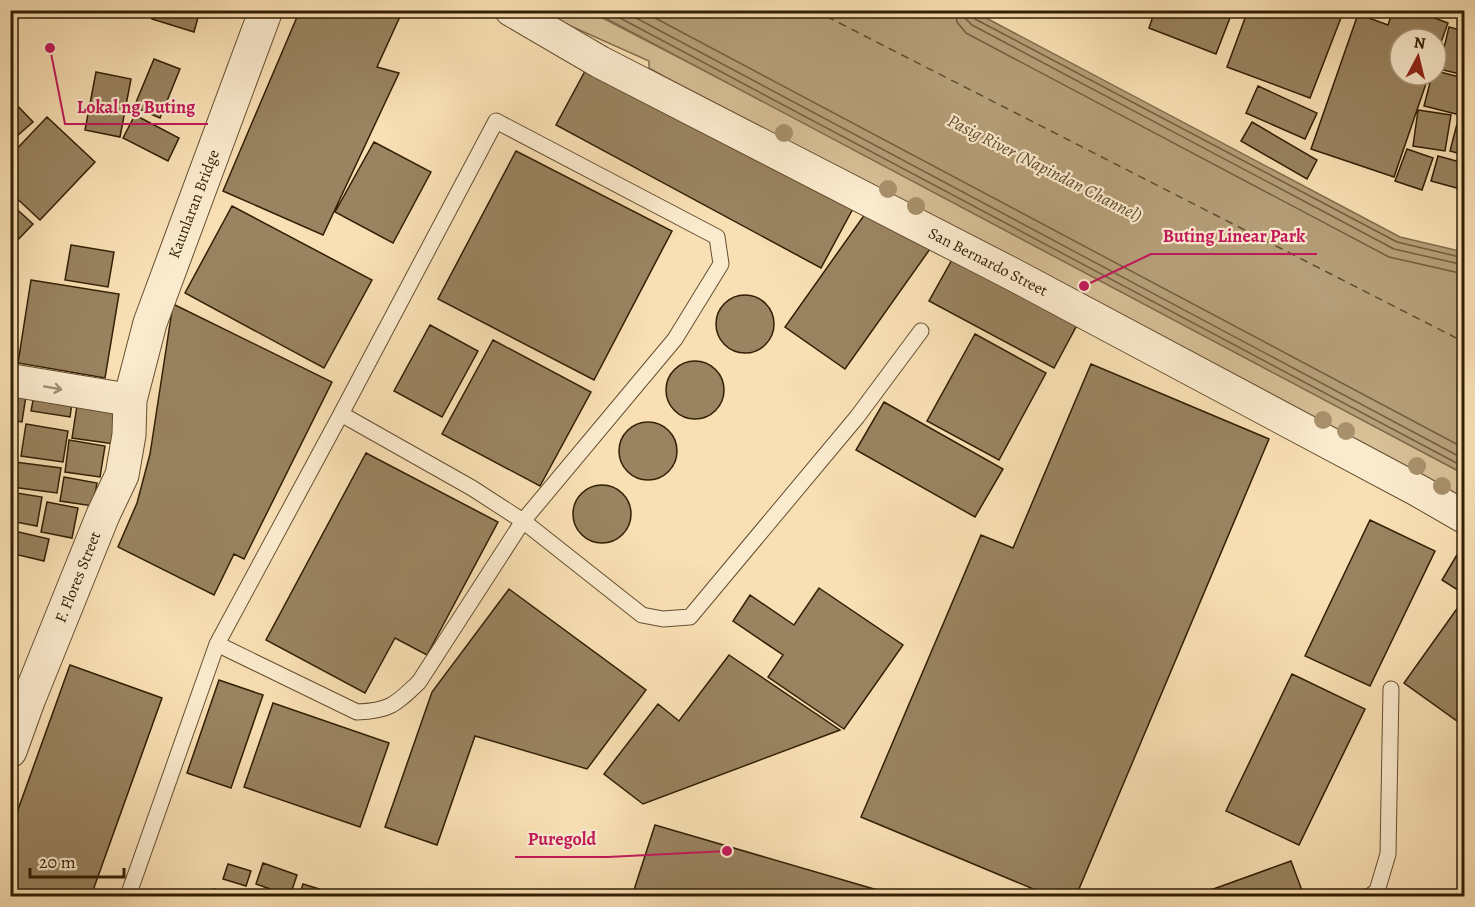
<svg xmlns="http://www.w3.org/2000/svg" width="1475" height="907" viewBox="0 0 1475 907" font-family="Alegreya,serif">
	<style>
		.green { fill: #d7bf96; stroke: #846f4d; stroke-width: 1.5 }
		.water { fill: #b59e78; stroke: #816b4a; stroke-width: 1.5 }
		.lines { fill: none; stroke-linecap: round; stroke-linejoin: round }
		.shore { stroke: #745e3e; stroke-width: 1.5 }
		.ferry { stroke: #604b2d; stroke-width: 1.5; stroke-dasharray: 8 6; stroke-linecap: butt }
		.building { fill: #998360; stroke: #321f04; stroke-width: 1.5 }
		.service-casing { stroke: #644f30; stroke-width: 17 }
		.minor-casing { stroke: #644f30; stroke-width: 34 }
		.tertiary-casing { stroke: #644f30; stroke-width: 35 }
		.service { stroke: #fbebce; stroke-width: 15 }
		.minor { stroke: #fbebce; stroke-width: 32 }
		.tertiary { stroke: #fbebce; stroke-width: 33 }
		.tree { fill: #a7906b }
		.oneway { stroke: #a18f73 }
		.labels { text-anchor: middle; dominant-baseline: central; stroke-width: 4.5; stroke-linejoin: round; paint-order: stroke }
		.street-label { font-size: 16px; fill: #321f04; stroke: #fbebce }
		.water-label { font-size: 18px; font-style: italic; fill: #604b2d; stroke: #fbebce }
		.leader { fill: none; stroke: #c2185b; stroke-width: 2 }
		.callout-dot { fill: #c2185b; stroke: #fbebce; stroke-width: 2 }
		.callout-label { font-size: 18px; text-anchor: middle; font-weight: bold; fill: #c2185b; stroke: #fbebce; stroke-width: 4.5; stroke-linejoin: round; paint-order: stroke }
	</style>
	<rect width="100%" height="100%" fill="#f9e0b4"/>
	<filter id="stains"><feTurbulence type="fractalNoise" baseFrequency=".00333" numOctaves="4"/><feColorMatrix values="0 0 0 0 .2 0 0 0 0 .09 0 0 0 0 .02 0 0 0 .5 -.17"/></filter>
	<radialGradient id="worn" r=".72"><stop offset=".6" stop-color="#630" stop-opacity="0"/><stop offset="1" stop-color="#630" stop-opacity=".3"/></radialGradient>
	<path class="green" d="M537,11H589L738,88L1464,474V504L890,195L665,77L649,68V61Z"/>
	<path class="water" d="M592,11H973L1400,237L1464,252V474Z"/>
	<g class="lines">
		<path class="shore" d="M605,10L1464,467
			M621,10L1464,459
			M640,10L1464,448
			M955,10L957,22L966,33L1389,257L1464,274
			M964,10L965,18L972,25L1394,249L1464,265
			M971,10L972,15L975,19L1397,242L1464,258"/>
		<path class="ferry" d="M814,10L1464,342"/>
	</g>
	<path class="building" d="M155,10H200L194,32L152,19Z
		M300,10H403L377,67L399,73L323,235L223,191Z
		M1155,10H1233L1216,54L1149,28Z
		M1248,10H1344L1310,98L1227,67Z
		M1393,10H1413L1448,23L1436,56V39H1400V75H1429L1394,177L1311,149L1358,14L1388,25Z
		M1457,10H1464V18L1456,15Z
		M1449,27L1464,31V75L1439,69Z
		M154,59L180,69L160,118L134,107Z
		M591,60L856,203L821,268L556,125Z
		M1436,71L1464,78V116L1424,106L1432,75H1436Z
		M96,72L131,79L120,137L85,130Z
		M1258,86L1317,113L1305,139L1246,113Z
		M10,98L33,122L10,142Z
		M1418,110L1451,115L1445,151L1413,146Z
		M135,115L179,138L168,161L123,138Z
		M47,117L95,162L40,220L10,192V156Z
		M1252,122L1317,160L1307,179L1241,141Z
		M1457,124L1464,126V155L1450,151Z
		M374,142L431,172L393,243L335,212Z
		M1407,149L1433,158L1422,190L1395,181Z
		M516,151L672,231L594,380L438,299Z
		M1438,156L1464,163V190L1431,181Z
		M10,203L33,224L11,247H10Z
		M232,206L372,280L324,368L185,293Z
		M870,207L930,249L845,369L785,327Z
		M71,245L114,252L108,287L65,280Z
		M953,258L1077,325L1054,368L929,301Z
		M31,280L119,294L105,378L18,363Z
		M716 324a29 29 0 1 1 58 0a29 29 0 1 1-58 0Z
		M173,304L332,382L244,559L234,554L214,595L118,547L137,503L150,454Z
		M430,325L478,351L442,417L394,391Z
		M975,334L1046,373L999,460L927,421Z
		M493,340L591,392L540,486L442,434Z
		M666 390a29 29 0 1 1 58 0a29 29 0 1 1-58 0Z
		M1091,364L1269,439L1076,896H1050L861,817L981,535L1013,548Z
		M10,386L27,389L22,422L10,420Z
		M35,390L73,396L70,417L31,411Z
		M78,399L120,405L114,444L72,438Z
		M884,402L1003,469L975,517L856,450Z
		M619 451a29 29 0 1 1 58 0a29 29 0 1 1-58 0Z
		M26,424L68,431L63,462L21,456Z
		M69,440L105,446L100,477L65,472Z
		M366,453L498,522L427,655L395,638L365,693L266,640Z
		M15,462L61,468L57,493L12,487Z
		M64,477L97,483L93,506L60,501Z
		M573 514a29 29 0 1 1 58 0a29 29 0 1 1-58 0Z
		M10,492L42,497L37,526L10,521Z
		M47,502L78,508L72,538L41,532Z
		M1370,520L1435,551L1370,686L1305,656Z
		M10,530L49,539L44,561L10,553Z
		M1464,543V594L1442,580Z
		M819,588L903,645L844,729L768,677L783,655L733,621L750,595L794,625Z
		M509,589L646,690L587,769L475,736L437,845L385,827L432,692Z
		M1461,603L1464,605V726L1404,683Z
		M729,655L840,730L643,804L604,774L658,704L679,721Z
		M70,665L162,698L91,896H10V832Z
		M1292,674L1365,709L1299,845L1226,811Z
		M219,680L263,695L231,788L187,773Z
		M273,703L389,743L360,827L244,787Z
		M655,825L898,896H632Z
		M1291,861L1304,896H1194Z
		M263,863L297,875L290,896L256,884Z
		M228,864L251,871L246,886L223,879Z
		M303,884L342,896H299Z
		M214,889L232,895V896H211Z"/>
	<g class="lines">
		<g class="service-casing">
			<path id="service" d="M217,644L357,712C390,711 396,704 419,682L523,521L675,339L721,264L717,237L496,121L341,414
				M128,896L217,644L341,414L472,488L523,521L642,615L663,619L690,617L857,417L921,331
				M1370,896L1377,891L1388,854L1391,689"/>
		</g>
		<g class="minor-casing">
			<path id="minor" d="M511,10L600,62L1014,275L1419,491L1464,517
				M10,380L130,400"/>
		</g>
		<g class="tertiary-casing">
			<path id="tertiary" d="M10,751L28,701L103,515L122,475L129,435L130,400L150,323L266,10"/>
		</g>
		<use href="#service" class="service"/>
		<use href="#minor" class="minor"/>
		<use href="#tertiary" class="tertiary"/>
	</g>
	<g class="tree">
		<circle cx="784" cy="133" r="9"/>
		<circle cx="888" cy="189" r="9"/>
		<circle cx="916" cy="206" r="9"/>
		<circle cx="1323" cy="420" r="9"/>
		<circle cx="1346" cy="431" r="9"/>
		<circle cx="1417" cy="466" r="9"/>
		<circle cx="1442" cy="486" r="9"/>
	</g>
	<defs><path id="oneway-shaft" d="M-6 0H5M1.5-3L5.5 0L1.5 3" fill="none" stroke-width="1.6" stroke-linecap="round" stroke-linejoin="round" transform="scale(1.5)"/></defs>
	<use class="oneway" href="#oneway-shaft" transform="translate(53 388) rotate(10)"/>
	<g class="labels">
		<g class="street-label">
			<text transform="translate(194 204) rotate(-69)">Kaunlaran Bridge</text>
			<text transform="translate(988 262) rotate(27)">San Bernardo Street</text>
			<text transform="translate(78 577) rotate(-68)">F. Flores Street</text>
		</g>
		<g class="water-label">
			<text transform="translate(1045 168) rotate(27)">Pasig River (Napindan Channel)</text>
		</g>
	</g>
	<path class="leader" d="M50 48L65 124H208M1084 286L1151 254H1317M727 851L608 857H515"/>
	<g class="callout-dot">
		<circle cx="50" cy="48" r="6"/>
		<circle cx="1084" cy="286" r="6"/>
		<circle cx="727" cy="851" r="6"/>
	</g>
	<g class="callout-label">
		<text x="136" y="113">Lokal ng Buting</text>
		<text x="1234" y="242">Buting Linear Park</text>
		<text x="562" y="845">Puregold</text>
	</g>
	<rect width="1475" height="907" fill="none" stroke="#f9e0b4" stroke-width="36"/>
	<rect x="12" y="12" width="1451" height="883" fill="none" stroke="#321f04" stroke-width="3"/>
	<rect x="18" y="18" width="1439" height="871" fill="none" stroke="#321f04" stroke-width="1.5"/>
	<g transform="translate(1418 57) rotate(7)"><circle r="28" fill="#fbebce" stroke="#ab997d" stroke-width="1.5"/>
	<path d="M0-4.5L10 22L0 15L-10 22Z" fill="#8f2418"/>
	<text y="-9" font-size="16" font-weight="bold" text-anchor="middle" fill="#321f04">N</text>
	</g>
	<path d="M30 868v9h94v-9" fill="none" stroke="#321f04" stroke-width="3"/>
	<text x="39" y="868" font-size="18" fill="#321f04" stroke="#fbebce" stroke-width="4.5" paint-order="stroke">20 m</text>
	<rect width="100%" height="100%" filter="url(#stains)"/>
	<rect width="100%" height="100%" fill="url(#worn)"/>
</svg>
